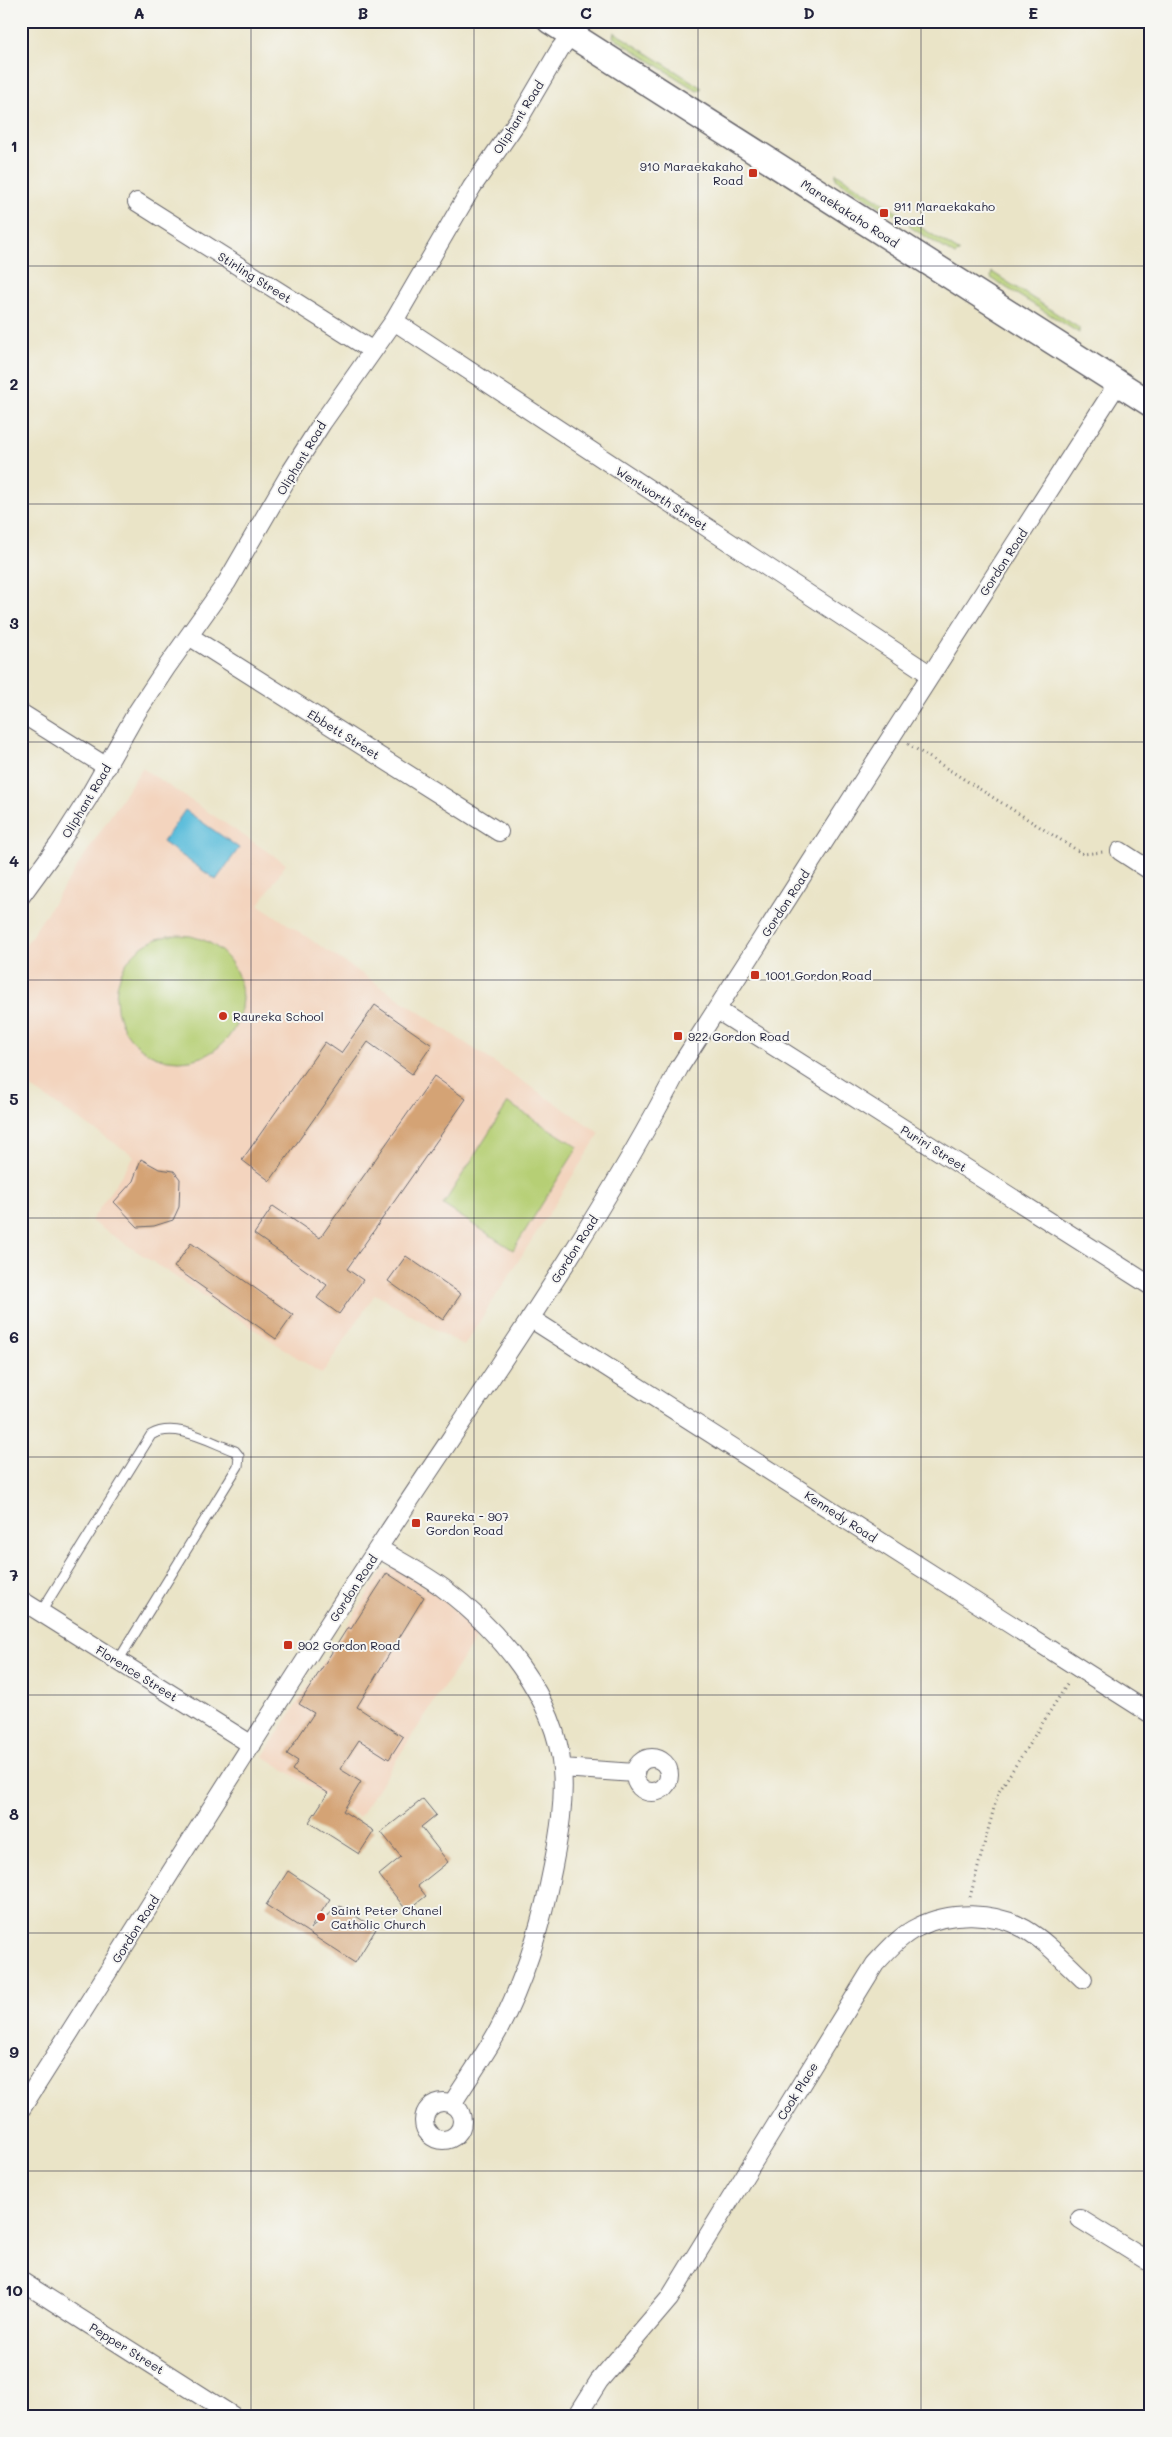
<svg xmlns="http://www.w3.org/2000/svg" width="1172" height="2437" viewBox="0 0 1172 2437" font-family="Mali,sans-serif">
	<style>
		.built { fill: #f3d4be }
		.green { fill: #b6cf75; stroke: #6c7858 }
		.water { fill: #5dbedb; stroke: #40708b }
		.building { fill: #d4a375 }
		.lines { fill: none; stroke-linecap: round; stroke-linejoin: round }
		.lane-casing { stroke: #68666c; stroke-width: 11 }
		.street-casing { stroke: #68666c; stroke-width: 20 }
		.secondary-casing { stroke: #68666c; stroke-width: 28 }
		.path { stroke: #68666c; stroke-width: 3; stroke-dasharray: 1 4; stroke-linecap: butt }
		.lane { stroke: #fff; stroke-width: 9 }
		.street { stroke: #fff; stroke-width: 18 }
		.secondary { stroke: #fff; stroke-width: 25 }
		.grid { fill: none; stroke: #22223b; stroke-width: 1; stroke-opacity: 0.55 }
		.poi-dot { fill: #c8321e; stroke: #f6f6f2; stroke-width: 2 }
		.labels { text-anchor: middle; dominant-baseline: central; stroke-width: 4; stroke-linejoin: round; paint-order: stroke }
		.street-label { font-size: 12px; fill: #22223b; stroke: #f6f6f2 }
		.poi-label { font-size: 12px; fill: #22223b; stroke: #f6f6f2; text-anchor: start }
		.neatline { fill: none; stroke: #22223b; stroke-width: 2 }
		.grid-label { font-size: 16px; text-anchor: middle; font-weight: bold; fill: #22223b }
	</style>
	<rect width="100%" height="100%" fill="#f6f6f2"/>
	<filter id="ink" filterUnits="userSpaceOnUse"><feTurbulence type="fractalNoise" baseFrequency=".02" numOctaves="2"/><feDisplacementMap in="SourceGraphic" scale="10" xChannelSelector="R" yChannelSelector="G"/><feConvolveMatrix kernelMatrix="1 2 1 2 8 2 1 2 1" color-interpolation-filters="sRGB"/></filter>
	<filter id="wash" filterUnits="userSpaceOnUse"><feTurbulence type="fractalNoise" baseFrequency=".0096" numOctaves="4" result="noise"/><feDisplacementMap in="SourceGraphic" scale="20" xChannelSelector="R" yChannelSelector="G"/><feGaussianBlur stdDeviation="1.12" result="paint"/><feColorMatrix in="noise" values="0 0 0 0 0 0 0 0 0 0 0 0 0 0 0 0 0 1.4 0 .05"/><feComposite in="paint" operator="in"/></filter>
	<g filter="url(#wash)">
		<rect width="100%" height="100%" fill="#eae4c7"/>
		<path class="built" d="M142,768L286,864L259,905L600,1133L464,1346L375,1294L322,1374L91,1221L134,1156L21,1081V952Z
			M398,1568L446,1602L478,1635L359,1817L263,1756L383,1570Z"/>
		<path class="green" d="M614,32L702,88L697,91L613,37Z
			M836,173L900,214L898,217L836,179Z
			M909,220L960,252L955,255L910,227Z
			M992,272L1079,328V333L991,278Z
			M116 998a63 63 0 1 1 126 0a63 63 0 1 1-126 0Z
			M508,1103L578,1147L513,1250L443,1205Z"/>
		<path class="water" d="M185,810L239,848L216,880L163,842Z"/>
		<g id="blocks">
			<path class="building" d="M375,1005L432,1045L412,1074L368,1042L270,1181L242,1160L325,1042L341,1053Z
				M434,1076L466,1099L347,1269L363,1280L339,1314L317,1298L327,1285L254,1234L273,1206L320,1238Z
				M141,1159L159,1169L174,1171L180,1179L179,1207L173,1220L154,1226L138,1227L114,1202L133,1181Z
				M191,1243L293,1315L276,1339L174,1267Z
				M406,1256L461,1294L443,1320L388,1281Z
				M387,1573L424,1597L357,1707L403,1737L389,1759L359,1740L340,1769L361,1782L343,1811L374,1831L359,1854L309,1822L328,1793L292,1770L298,1761L287,1754L314,1713L299,1704L348,1627L351,1629Z
				M423,1799L436,1815L421,1827L448,1862L418,1886L426,1896L407,1911L379,1875L401,1857L381,1832Z
				M288,1871L330,1899L310,1929L340,1906L376,1929L355,1963L266,1905Z"/>
		</g>
	</g>
	<g filter="url(#ink)">
		<use href="#blocks" fill-opacity="0" stroke="#68666c" stroke-width="1"/>
		<g class="lines">
			<g class="lane-casing">
				<path id="lane" d="M41,1612L151,1435C176,1421 210,1442 235,1451L239,1456L238,1466L118,1661"/>
			</g>
			<g class="street-casing">
				<path id="street" d="M137,202L373,351
					M394,321L931,675
					M189,636L499,832
					M21,713L107,767
					M1120,851L1151,871
					M21,896L59,844L87,800L137,712L166,668L227,582L292,470L322,423L394,321L472,187L519,119L560,49L582,21
					M717,1010L1151,1286
					M530,1318L1151,1714
					M378,1548C399,1561 423,1573 443,1588C498,1629 556,1697 562,1769C565,1801 559,1835 553,1866C542,1923 525,1980 498,2031C484,2056 467,2080 452,2104
					M21,1600L252,1745
					M635 1775a17 17 0 1 1 34 0a17 17 0 1 1-34 0Z
					M562,1768L635,1773
					M424 2121a19 19 0 1 1 38 0a19 19 0 1 1-38 0Z
					M21,2109C141,1921 258,1731 380,1545C483,1388 593,1234 679,1068L1118,383
					M1080,2219L1151,2263
					M21,2281L233,2416
					M577,2416L599,2381L669,2299L875,1964C888,1950 901,1935 918,1927C949,1911 994,1911 1025,1929C1047,1942 1064,1961 1083,1979"/>
			</g>
			<g class="secondary-casing">
				<path id="secondary" d="M550,21L1151,404"/>
			</g>
			<path class="path" d="M908,744L1083,854L1103,852
				M970,1897L998,1793L1068,1683"/>
			<use href="#lane" class="lane"/>
			<use href="#street" class="street"/>
			<use href="#secondary" class="secondary"/>
		</g>
	</g>
	<path class="grid" d="M251,21V2416M474,21V2416M698,21V2416M921,21V2416M21,266H1151M21,504H1151M21,742H1151M21,980H1151M21,1218H1151M21,1457H1151M21,1695H1151M21,1933H1151M21,2171H1151"/>
	<g class="poi-dot">
		<rect x="748" y="168" width="10" height="10" rx="2.5"/>
		<rect x="879" y="208" width="10" height="10" rx="2.5"/>
		<rect x="750" y="970" width="10" height="10" rx="2.5"/>
		<circle cx="223" cy="1016" r="5"/>
		<rect x="673" y="1031" width="10" height="10" rx="2.5"/>
		<rect x="411" y="1518" width="10" height="10" rx="2.5"/>
		<rect x="283" y="1640" width="10" height="10" rx="2.5"/>
		<circle cx="321" cy="1917" r="5"/>
	</g>
	<g class="labels">
		<g class="street-label">
			<text transform="translate(518 117) rotate(-58)">Oliphant Road</text>
			<text transform="translate(850 213) rotate(33)">Maraekakaho Road</text>
			<text transform="translate(255 277) rotate(32)">Stirling Street</text>
			<text transform="translate(301 458) rotate(-59)">Oliphant Road</text>
			<text transform="translate(662 498) rotate(33)">Wentworth Street</text>
			<text transform="translate(1003 562) rotate(-57)">Gordon Road</text>
			<text transform="translate(344 734) rotate(32)">Ebbett Street</text>
			<text transform="translate(86 801) rotate(-59)">Oliphant Road</text>
			<text transform="translate(785 903) rotate(-57)">Gordon Road</text>
			<text transform="translate(934 1148) rotate(32)">Puriri Street</text>
			<text transform="translate(574 1249) rotate(-58)">Gordon Road</text>
			<text transform="translate(841 1516) rotate(33)">Kennedy Road</text>
			<text transform="translate(353 1588) rotate(-57)">Gordon Road</text>
			<text transform="translate(137 1673) rotate(32)">Florence Street</text>
			<text transform="translate(135 1929) rotate(-58)">Gordon Road</text>
			<text transform="translate(797 2091) rotate(-58)">Cook Place</text>
			<text transform="translate(127 2348) rotate(32)">Pepper Street</text>
		</g>
		<g class="poi-label">
			<text x="743" y="166" text-anchor="end">910 Maraekakaho<tspan x="743" dy="14">Road</tspan></text>
			<text x="894" y="206">911 Maraekakaho<tspan x="894" dy="14">Road</tspan></text>
			<text x="765" y="975">1001 Gordon Road</text>
			<text x="233" y="1016">Raureka School</text>
			<text x="688" y="1036">922 Gordon Road</text>
			<text x="426" y="1516">Raureka - 907<tspan x="426" dy="14">Gordon Road</tspan></text>
			<text x="298" y="1645">902 Gordon Road</text>
			<text x="331" y="1910">Saint Peter Chanel<tspan x="331" dy="14">Catholic Church</tspan></text>
		</g>
	</g>
	<rect width="1172" height="2437" fill="none" stroke="#f6f6f2" stroke-width="55"/>
	<rect x="28" y="28" width="1116" height="2382" class="neatline"/>
	<g class="grid-label">
		<text x="139" y="19">A</text>
		<text x="363" y="19">B</text>
		<text x="586" y="19">C</text>
		<text x="809" y="19">D</text>
		<text x="1033" y="19">E</text>
		<text x="14" y="152">1</text>
		<text x="14" y="390">2</text>
		<text x="14" y="629">3</text>
		<text x="14" y="867">4</text>
		<text x="14" y="1105">5</text>
		<text x="14" y="1343">6</text>
		<text x="14" y="1581">7</text>
		<text x="14" y="1820">8</text>
		<text x="14" y="2058">9</text>
		<text x="14" y="2296">10</text>
	</g>
</svg>
